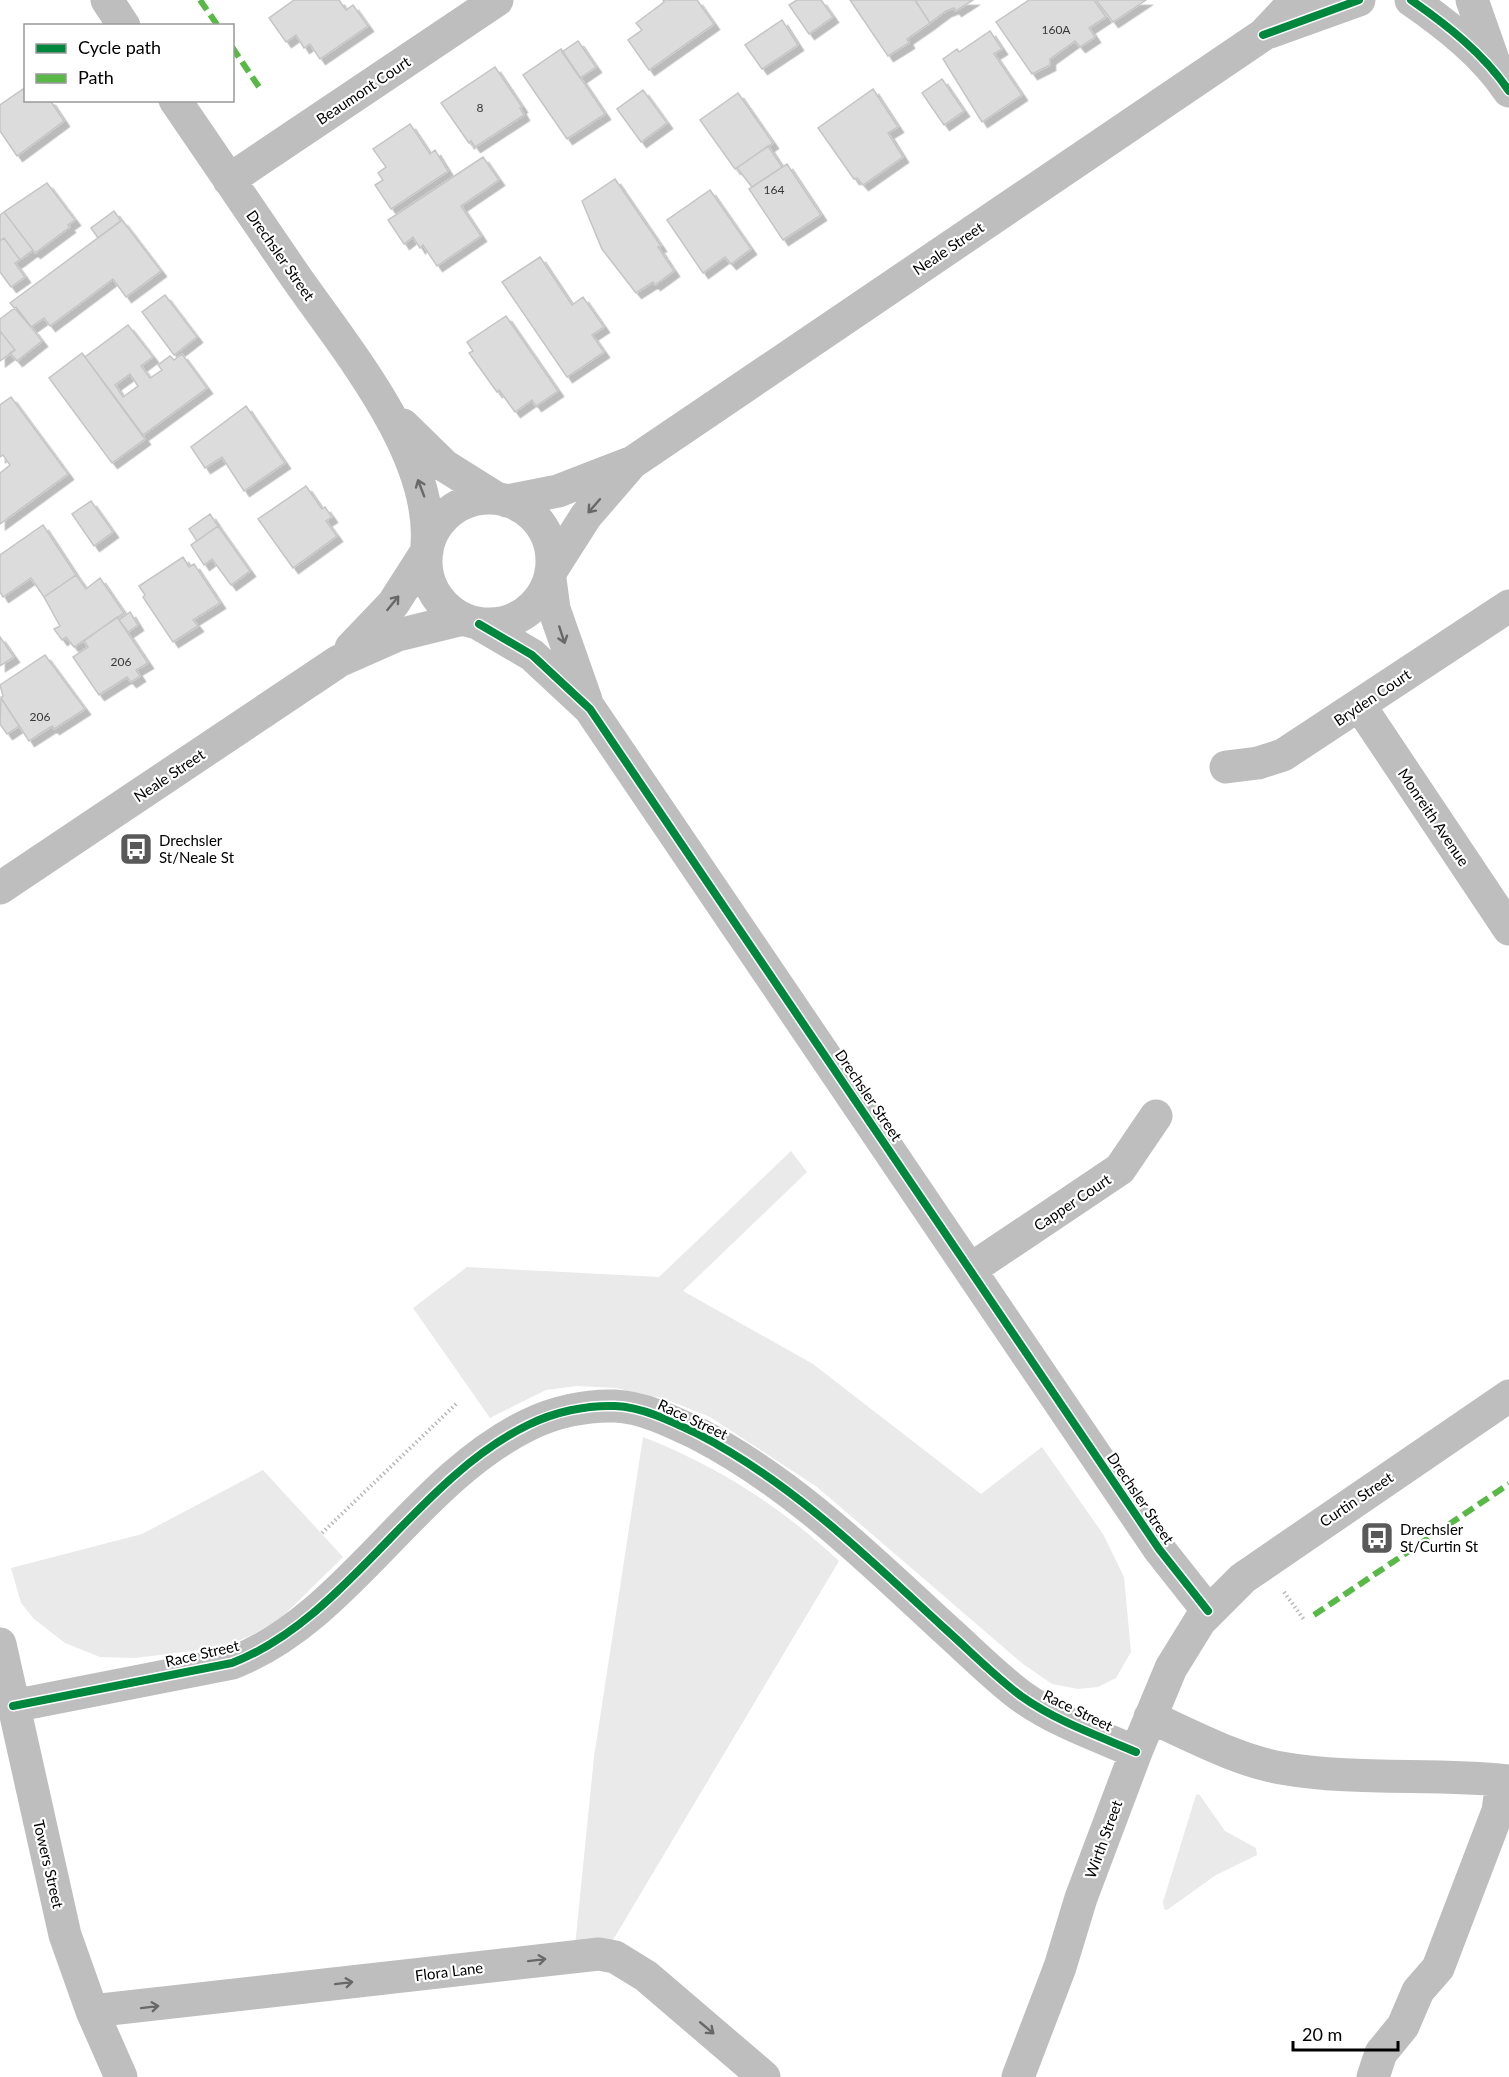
<svg xmlns="http://www.w3.org/2000/svg" width="1509" height="2077" viewBox="0 0 1509 2077" font-family="Lato,sans-serif">
	<style>
		.green { fill: #eaeaea }
		.building { fill: #dcdcdc; stroke: #c5c5c5; stroke-width: 1.5; fill-rule: evenodd; filter: url(#shadow) }
		.lines { fill: none; stroke-linecap: round; stroke-linejoin: round }
		.path { stroke: #b8b8b8; stroke-width: 4; stroke-dasharray: 1.5 3; stroke-linecap: butt }
		.minor { stroke: #bebebe; stroke-width: 33 }
		.quiet { stroke: #58b947; stroke-width: 6; stroke-dasharray: 12 6; stroke-linecap: butt }
		.cycleway-casing { stroke: #fff; stroke-width: 11 }
		.cycleway { stroke: #00873e; stroke-width: 8 }
		.oneway { stroke: #686868 }
		.labels { text-anchor: middle; dominant-baseline: central; stroke-width: 4.5; stroke-linejoin: round; paint-order: stroke }
		.number-label { font-size: 12px; fill: #373737 }
		.street-label { font-size: 15px; fill: #000; stroke: #fff }
		.poi-label { font-size: 15px; fill: #000; stroke: #fff; text-anchor: start }
	</style>
	<defs>
		<filter id="shadow"><feDropShadow dx="5.5" dy="5.5" stdDeviation="0" flood-color="#0004"/></filter>
	</defs>
	<rect width="100%" height="100%" fill="#fff"/>
	<path class="green" d="M791,1151L807,1172L683,1291L813,1364L981,1494L1042,1447L1103,1534L1124,1577L1131,1652L1116,1678L1098,1687L1078,1689L1052,1684L1023,1664L817,1487L710,1417L665,1399L616,1388L577,1386L546,1390L490,1418L413,1308L467,1267L659,1277Z
		M643,1437C718,1466 781,1507 839,1561L610,1945L575,1946L594,1757Z
		M263,1470L343,1557L280,1619L254,1634L224,1647L135,1658L100,1657L65,1643L34,1619L21,1603L11,1568L142,1534Z
		M1199,1794L1225,1831L1256,1848L1257,1855L1216,1875L1167,1910L1164,1909L1163,1902L1196,1795Z"/>
	<path class="building" d="M294,0H339L346,10L353,5L368,26L320,59L310,44L304,48L296,35L286,42L269,18Z
		M663,0H697L714,24L649,70L628,40L642,30L636,23L664,2Z
		M797,0H821L833,17L809,34L789,5Z
		M850,0H915L930,23L907,39L909,43L888,56Z
		M915,0H973L956,11L954,8L946,11L930,23Z
		M1029,0H1094L1106,17L1089,28L1095,37L1080,47L1075,41L1050,59V65L1032,74L996,22Z
		M1096,0H1146L1113,22Z
		M782,20L798,45L762,69L745,45Z
		M990,31L1002,49L994,54L1022,95L982,122L943,59L957,49L959,52Z
		M578,41L596,67L580,78L562,52Z
		M561,49L605,114L567,139L523,75Z
		M495,67L522,107L520,108L524,115L475,147L471,141L469,143L441,103Z
		M942,79L964,111L944,125L922,93Z
		M26,87V100H50L64,121L17,156L0,131V105Z
		M873,89L898,127L888,133L903,157L863,185L857,178L854,179L818,128Z
		M643,90L667,123L641,142L617,109Z
		M738,93L773,143L735,169L700,120Z
		M410,124L430,154L435,150L448,171L391,209L375,185L383,180L378,173L386,167L373,149Z
		M768,146L782,167L752,187L737,168Z
		M483,157L499,180L461,206L481,236L437,266L423,245L420,248L413,237L404,244L388,220Z
		M787,164L821,215L783,240L749,189Z
		M615,179L661,246L658,247L674,271L655,285L653,282L636,293L602,249L582,201Z
		M47,183L75,220L68,225L70,227L35,253L4,212Z
		M710,190L751,249L731,264L725,257L703,273L667,220Z
		M114,211L121,221L98,238L91,228Z
		M4,212L33,250L20,260L4,238L0,241V215Z
		M122,220L161,271L126,297L113,279L50,326L44,318L31,327L10,303Z
		M4,238L20,260L15,263L25,277L11,287L0,272V241Z
		M540,257L572,305L583,297L604,327L592,335L604,352L567,377L502,282Z
		M165,295L197,337L174,355L142,312Z
		M16,307L42,341L17,361L10,353L15,350L0,331V319Z
		M506,316L558,391L536,406L532,400L515,412L499,390L497,392L469,353L473,351L467,342Z
		M128,325L153,357L141,366L150,378L162,370L158,365L170,356L174,360L182,354L207,388L143,435L85,357ZM130,374L138,386L123,397L115,385Z
		M0,331L15,350L0,361Z
		M82,353L145,439L112,463L49,378Z
		M11,397L68,474L0,524V473L10,465L3,455L0,457V405Z
		M246,406L285,463L244,491L222,457L205,468L191,447Z
		M306,486L322,509L325,507L332,517L326,521L337,536L293,568L258,519Z
		M91,501L113,532L94,546L72,514Z
		M210,514L218,526L197,541L189,529Z
		M43,525L76,575L44,597L31,578L3,597L0,592V555Z
		M218,526L250,571L231,585L212,559L204,565L191,545Z
		M183,557L189,567L194,564L220,603L193,620L198,626L173,642L143,597L145,595L139,586Z
		M76,575L86,589L100,578L124,613L74,647L66,637L62,640L54,629L60,626L44,597Z
		M130,612L138,625L128,632L119,620Z
		M117,617L148,663L136,670L140,676L131,682L127,677L99,695L73,657L88,647L84,641Z
		M0,637L14,657L0,666Z
		M45,655L85,709L54,729L52,726L29,741L1,698L3,696L0,685Z
		M1,698L19,726L7,734L0,724Z"/>
	<g class="lines">
		<path class="path" d="M322,1533L456,1404
			M1284,1592L1305,1621"/>
		<path class="minor" d="M107,0L124,26
			M1411,0C1447,25 1484,54 1509,91
			M1472,0L1496,68
			M1270,32L1359,0
			M175,100C215,158 254,216 293,273C344,347 434,452 427,545
			M229,180L497,0
			M403,425L445,466L496,498
			M426 561a63 63 0 1 1 126 0a63 63 0 1 1-126 0Z
			M507,501L558,491L633,462L1263,35L1296,0
			M551,571L586,516L630,465
			M550,579L554,609L586,700
			M479,624L532,655L590,709L1159,1549L1208,1611
			M351,648L393,604L427,551
			M1360,706L1509,929
			M1226,767L1258,763L1283,755L1509,606
			M0,888L339,661L398,635L463,619
			M971,1269L1120,1169L1156,1116
			M0,1644L65,1935L92,2011L121,2077
			M13,1706L232,1663C347,1619 415,1480 528,1425C554,1412 586,1405 615,1406C643,1407 673,1422 698,1434C791,1482 866,1556 942,1626C968,1649 993,1675 1021,1696C1056,1721 1096,1735 1136,1752
			M1150,1717C1191,1735 1236,1760 1281,1768C1354,1781 1434,1773 1509,1781
			M92,2011L599,1954L615,1957L646,1976L764,2077
			M1018,2077L1060,1967L1081,1898L1136,1752L1171,1668L1200,1621L1243,1578L1509,1396
			M1373,2077L1381,2053L1403,2026L1418,1991L1438,1968L1498,1811L1502,1781"/>
		<path class="quiet" d="M200,0L218,26
			M232,47L261,90
			M1314,1615L1509,1484"/>
		<g class="cycleway-casing">
			<path id="cycleway" d="M1411,0C1447,25 1484,54 1509,91
				M1263,35L1359,0
				M479,624L532,655L590,709L1159,1549L1208,1611
				M13,1706L232,1663C347,1619 415,1480 528,1425C554,1412 586,1405 615,1406C643,1407 673,1422 698,1434C791,1482 866,1556 942,1626C968,1649 993,1675 1021,1696C1056,1721 1096,1735 1136,1752"/>
		</g>
		<use href="#cycleway" class="cycleway"/>
	</g>
	<defs><path id="oneway-shaft" d="M-6 0H5M1.5-3L5.5 0L1.5 3" fill="none" stroke-width="1.6" stroke-linecap="round" stroke-linejoin="round" transform="scale(1.5)"/></defs>
	<g class="oneway">
		<use href="#oneway-shaft" transform="translate(421 488) rotate(-111)"/>
		<use href="#oneway-shaft" transform="translate(594 506) rotate(131)"/>
		<use href="#oneway-shaft" transform="translate(393 603) rotate(-51)"/>
		<use href="#oneway-shaft" transform="translate(562 635) rotate(72)"/>
		<use href="#oneway-shaft" transform="translate(537 1960) rotate(-7)"/>
		<use href="#oneway-shaft" transform="translate(344 1983) rotate(-7)"/>
		<use href="#oneway-shaft" transform="translate(150 2007) rotate(-7)"/>
		<use href="#oneway-shaft" transform="translate(707 2028) rotate(40)"/>
	</g>
	<defs>
		<g id="bus-square" transform="scale(1.725)"><rect x="-9" y="-9" width="18" height="18" rx="4" fill="#595959" stroke="#fff"/><path d="M-5-6H5V4H4V6H2V4H-2V6H-4V4H-5ZM-3.5-4V0h7V-4ZM-3.5 1.2v1.5H-2V1.2ZM2 1.2v1.5H3.5V1.2Z" fill="#fff"/></g>
	</defs>
	<g fill-rule="evenodd">
		<use href="#bus-square" x="136" y="849"/>
		<use href="#bus-square" x="1377" y="1538"/>
	</g>
	<g class="labels">
		<g class="number-label">
			<text x="1056" y="29">160A</text>
			<text x="480" y="107">8</text>
			<text x="774" y="189">164</text>
			<text x="121" y="661">206</text>
			<text x="40" y="716">206</text>
		</g>
		<g class="street-label">
			<text transform="translate(363 90) rotate(-34)">Beaumont Court</text>
			<text transform="translate(948 248) rotate(-34)">Neale Street</text>
			<text transform="translate(281 255) rotate(55)">Drechsler Street</text>
			<text transform="translate(1372 697) rotate(-34)">Bryden Court</text>
			<text transform="translate(169 775) rotate(-34)">Neale Street</text>
			<text transform="translate(1434 817) rotate(56)">Monreith Avenue</text>
			<text transform="translate(869 1095) rotate(56)">Drechsler Street</text>
			<text transform="translate(1072 1202) rotate(-34)">Capper Court</text>
			<text transform="translate(693 1419) rotate(25)">Race Street</text>
			<text transform="translate(1141 1498) rotate(56)">Drechsler Street</text>
			<text transform="translate(1356 1499) rotate(-34)">Curtin Street</text>
			<text transform="translate(202 1653) rotate(-13)">Race Street</text>
			<text transform="translate(1078 1710) rotate(26)">Race Street</text>
			<text transform="translate(1103 1839) rotate(-70)">Wirth Street</text>
			<text transform="translate(49 1864) rotate(77)">Towers Street</text>
			<text transform="translate(449 1971) rotate(-7)">Flora Lane</text>
		</g>
		<g class="poi-label">
			<text x="159" y="840">Drechsler<tspan x="159" dy="17">St/Neale St</tspan></text>
			<text x="1400" y="1529">Drechsler<tspan x="1400" dy="17">St/Curtin St</tspan></text>
		</g>
	</g>
	<rect x="24" y="24" width="210" height="78" fill="#ffffff" stroke="#999999" stroke-width="1.5"/>
	<rect x="36" y="44" width="30" height="9" fill="#00873e" stroke="#999999" stroke-width="1.5"/>
	<text x="78" y="54" font-size="18" fill="#000000">Cycle path</text>
	<rect x="36" y="74" width="30" height="9" fill="#58b947" stroke="#999999" stroke-width="1.5"/>
	<text x="78" y="84" font-size="18" fill="#000000">Path</text>
	<path d="M1293 2041v9h105v-9" fill="none" stroke="#000000" stroke-width="3"/>
	<text x="1302" y="2041" font-size="18" fill="#000000" stroke="#ffffff" stroke-width="4.5" paint-order="stroke">20 m</text>
</svg>
